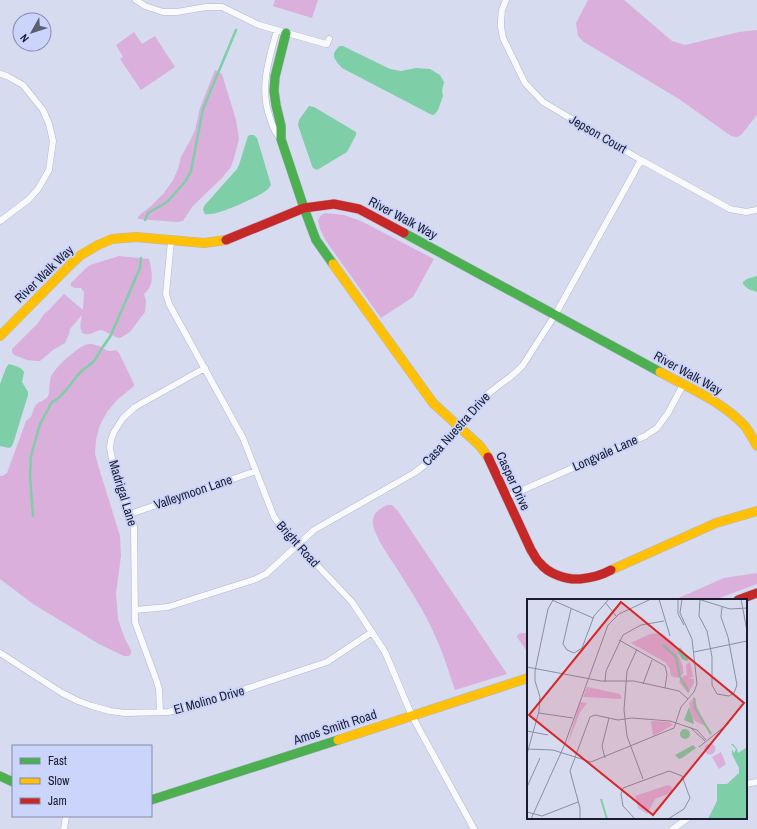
<svg xmlns="http://www.w3.org/2000/svg" width="757" height="829" viewBox="0 0 757 829" font-family="'Archivo Narrow',sans-serif">
	<style>
		.green { fill: #dbafdc }
		.water { fill: #7ecea8 }
		.lines { fill: none; stroke-linecap: round; stroke-linejoin: round }
		.stream { stroke: #7ecea8; stroke-width: 2.5 }
		.street-casing { stroke: #b4b7c9; stroke-width: 7 }
		.fast-casing { stroke: #b4b7c9; stroke-width: 10 }
		.slow-casing { stroke: #b4b7c9; stroke-width: 10 }
		.jam-casing { stroke: #b4b7c9; stroke-width: 10 }
		.street { stroke: #f9fafd; stroke-width: 6 }
		.fast { stroke: #4caf50; stroke-width: 9 }
		.slow { stroke: #ffc107; stroke-width: 9 }
		.jam { stroke: #c62828; stroke-width: 9 }
		.labels { text-anchor: middle; dominant-baseline: central; stroke-width: 3.5; stroke-linejoin: round; paint-order: stroke }
		.street-label { font-size: 13px; fill: #191c2e; stroke: #cbd4fb }
		.inset-river { fill: none; stroke: #7ecea8; stroke-width: 2 }
		.inset-road { fill: none; stroke: #8a8fa2; stroke-width: 1 }
		.view { fill: #d62828; fill-opacity: 0.15; stroke: #d62828; stroke-width: 2 }
		.inset-edge { fill: none; stroke: #191c2e; stroke-width: 2 }
	</style>
	<rect width="100%" height="100%" fill="#d6dbf0"/>
	<path class="green" d="M275,0H318L312,18L273,6Z
		M588,0H624L672,41L685,45L739,32L757,30V115L741,135L737,137L731,136L679,99L584,42L578,36L576,23Z
		M134,32L142,44L155,36L175,67L141,90L120,59L123,57L116,45Z
		M215,70L219,72L222,74L236,120L239,139L234,158L231,167L222,178L192,207L183,221L177,222L138,219V217L142,213L151,206L164,193L173,180L178,169L181,157L190,141L195,130L200,108Z
		M325,213L344,215L361,221L434,259L413,297L381,318L326,241L320,229L318,221L320,216Z
		M119,256L149,259C152,271 155,286 144,294L146,301L145,312L130,332L120,338C113,337 106,331 101,330C94,330 93,337 82,333C79,326 81,321 82,315L70,329L69,334L65,343L53,350L40,361H36L27,360L14,355L12,352V349L38,323L44,314L49,310L64,294L83,310L84,292L81,288H75L71,286V283L85,269L90,265Z
		M92,344C94,345 97,345 99,346C107,349 106,353 116,350L119,353L134,384V386L117,400L107,412L100,425L96,440L95,454L99,468L120,536L121,556L116,593L118,619L125,639L131,650V654L129,656H124L99,644L33,604L0,579V476H2L7,473L26,421C35,415 31,411 36,405C39,401 45,401 48,396C50,391 49,382 51,377C55,367 76,349 85,345C87,344 90,344 92,344Z
		M387,505H392L398,511L507,674L455,690C449,673 444,655 436,638C425,612 409,588 394,564C388,555 371,531 373,520C374,512 380,509 387,505Z
		M757,573V584L730,594L715,600H674L724,578Z
		M523,633H528V653L517,637L518,634Z"/>
	<path class="water" d="M340,46H343L349,49L390,69L401,71L416,68L430,69L440,75L444,82L442,91L443,96L438,110L435,114L433,115L430,114L342,68C335,60 329,55 340,46Z
		M309,106L314,107L356,132V135L347,152L317,170L313,168L312,166L298,125L299,120Z
		M250,135H254L257,138L271,185C269,188 267,190 264,192C255,198 216,217 205,214L203,210L204,206L237,169L239,165L248,136Z
		M757,276V292L748,289L743,284V282L747,279Z
		M9,364C16,366 21,367 24,372L22,382L28,392V395L13,444L11,447L9,448L0,446V384L6,368L8,365Z"/>
	<g class="lines">
		<path class="stream" d="M145,220L148,213L167,202L185,182L191,171L203,109L236,30
			M33,516L30,476L31,456L40,424L52,402C62,398 71,383 78,375C82,370 89,366 94,361C98,357 99,352 102,348C105,344 108,340 111,335L140,268L141,258"/>
		<g class="street-casing">
			<path id="street" d="M136,0L145,6L163,12H177L206,7H222L259,25L326,44H327L329,39
				M506,0L502,10L501,20V27L503,38L525,83L543,102L641,160L730,209L746,212L757,210
				M277,30C269,59 259,88 270,118C272,125 275,133 281,139
				M0,74L7,76L23,85L43,110L49,124L53,141L49,170L38,189L28,200L0,221
				M171,241L166,294L169,304L243,438L274,517L282,528L352,602L385,652L412,716L474,829
				M507,497L645,436L657,428L668,413L683,385
				M130,514L256,471
				M135,610L168,607L256,579L266,574L314,530L414,473L426,464L485,397C497,385 512,378 523,365L555,315L641,160
				M0,653L62,693L78,701L92,706L110,711L125,713L168,712L200,704L327,662L372,632
				M160,712L159,689L157,682L135,622L134,527L113,464L110,448L111,440L114,432L123,418L135,407L205,368
				M746,784L757,782
				M64,829L66,816
				M673,829L688,818"/>
		</g>
		<g class="fast-casing">
			<path id="fast" d="M286,33L275,77L274,91L276,105L281,126V139L304,208L316,240L333,264
				M404,233L660,372
				M0,776L13,782
				M151,800L338,740"/>
		</g>
		<g class="slow-casing">
			<path id="slow" d="M333,264L433,403L480,446L488,457
				M0,336L72,263L81,255L98,245L112,239L136,237L204,243L226,240
				M660,372C689,388 721,401 744,425C749,431 753,439 757,446
				M611,570L716,523L757,511
				M338,740L528,678"/>
		</g>
		<g class="jam-casing">
			<path id="jam" d="M226,240L304,208L334,204L359,209L404,233
				M488,457L531,550C534,554 536,560 540,563C548,574 567,580 580,579C591,578 602,575 611,570
				M738,600L757,593"/>
		</g>
		<use href="#street" class="street"/>
		<use href="#fast" class="fast"/>
		<use href="#slow" class="slow"/>
		<use href="#jam" class="jam"/>
	</g>
	<g class="labels">
		<g class="street-label">
			<text transform="translate(598 134) rotate(30)">Jepson Court</text>
			<text transform="translate(403 218) rotate(28)">River Walk Way</text>
			<text transform="translate(44 274) rotate(-44)">River Walk Way</text>
			<text transform="translate(688 373) rotate(29)">River Walk Way</text>
			<text transform="translate(456 429) rotate(-48)">Casa Nuestra Drive</text>
			<text transform="translate(605 453) rotate(-24)">Longvale Lane</text>
			<text transform="translate(513 481) rotate(65)">Casper Drive</text>
			<text transform="translate(193 492) rotate(-19)">Valleymoon Lane</text>
			<text transform="translate(123 493) rotate(73)">Madrigal Lane</text>
			<text transform="translate(298 544) rotate(48)">Bright Road</text>
			<text transform="translate(209 700) rotate(-16)">El Molino Drive</text>
			<text transform="translate(335 727) rotate(-18)">Amos Smith Road</text>
		</g>
	</g>
	<g transform="translate(527 599)">
		<rect width="220" height="220" fill="#d6dbf0"/>
		<path d="M134,34L147,44L156,68V75L151,79L144,77L143,70L138,63L104,44L123,35ZM163,63L166,78L161,79L167,80V84L161,94L152,83L157,76L160,77L159,66ZM60,88L93,95L95,100L56,98ZM168,98L170,108L180,128L168,122L165,118L162,104ZM53,103L60,104L53,113L39,149ZM124,122L142,123L146,126L126,137ZM177.5 150a5.5 5.5 0 1 1 11 0a5.5 5.5 0 1 1-11 0ZM194,153L199,165L192,170L185,158ZM141,186L144,187L146,193L128,200L120,215L111,209L108,197Z" fill="#dbafdc"/>
		<path d="M153,48L162,60L160,62L155,60L150,52ZM162,108L167,124L166,125L157,121ZM153 135a5 5 0 1 1 10 0a5 5 0 1 1-10 0ZM204,145H206L210,150L211,154L220,148V220H181L190,202V185H200L212,174V169L205,155V150L207,154L209,150ZM166,146L169,149L155,159L152,160L148,156Z" fill="#7ecea8"/>
		<path class="inset-river" d="M136,46L149,58L153,78L162,93M167,99L168,109L184,135M74,200L80,220"/>
		<path class="inset-road" d="M132,0L143,37M151,0V15L157,26M171,0L203,10L220,9M173,0L172,17L180,32L185,58V86L190,95L202,97L207,94L210,86L201,38L194,18L195,8M214,0L220,32M25,1L66,19M78,3L89,17M44,10L36,45L40,51L47,54L55,49L67,17L82,0M92,41L138,67L140,75L138,89M110,50L100,72L97,111L100,137L116,180M167,53L220,42M0,68L74,82H107L152,92L161,100M78,83L79,72L96,36L114,26L137,22M116,85L125,61M12,114L46,119M164,129L178,142M0,132L21,136M172,148L202,124M0,150L26,151L64,163L147,129L154,108L167,93L170,85L165,40L153,14L155,0M0,155L12,112L13,98L8,82V72L21,10L26,1M78,159L75,147L82,119M0,188L13,159M0,213L15,217L51,203M4,220L37,147L81,26L92,15L124,0M53,220V209L43,172L63,118L68,116L91,121L105,119L143,122L170,131L179,141M108,220L96,207L94,195L96,189L142,172L155,177L163,199L157,210L141,220"/>
		<path class="view" d="M94,3L217,104L126,216L2,116Z"/>
		<rect width="220" height="220" class="inset-edge"/>
	</g>
	<rect x="12" y="745" width="140" height="72" fill="#cbd4fb" stroke="#848aa9"/>
	<rect x="20" y="758" width="20" height="6" fill="#4caf50" stroke="#848aa9"/>
	<text x="48" y="765" font-size="12" fill="#191c2e">Fast</text>
	<rect x="20" y="778" width="20" height="6" fill="#ffc107" stroke="#848aa9"/>
	<text x="48" y="785" font-size="12" fill="#191c2e">Slow</text>
	<rect x="20" y="798" width="20" height="6" fill="#c62828" stroke="#848aa9"/>
	<text x="48" y="805" font-size="12" fill="#191c2e">Jam</text>
	<g transform="translate(32 32) rotate(231)"><circle r="19" fill="#cbd4fb" stroke="#848aa9"/>
	<path d="M0-3L7 15L0 10L-7 15Z" fill="#5b5f72"/>
	<text y="-6" font-size="11" font-weight="bold" text-anchor="middle" fill="#191c2e">N</text>
	</g>
</svg>
